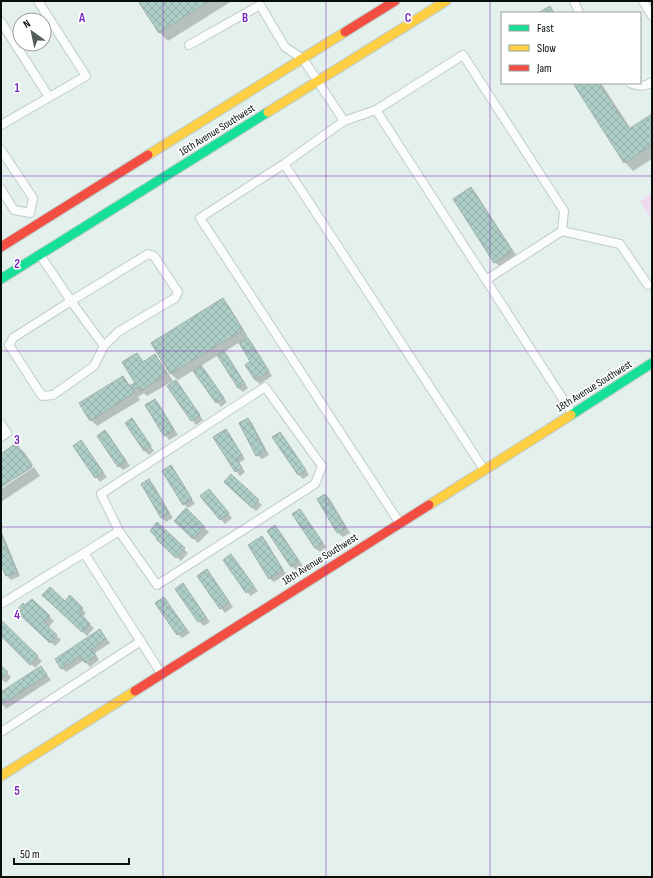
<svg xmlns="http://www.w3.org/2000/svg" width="653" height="878" viewBox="0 0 653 878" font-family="'Sofia Sans Condensed',sans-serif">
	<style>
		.green { fill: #eed9ee }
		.shadow { fill: #0003 }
		.building { fill: url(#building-cross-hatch); stroke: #a3aeab }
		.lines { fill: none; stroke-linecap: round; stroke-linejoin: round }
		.lane-casing { stroke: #c1ccc9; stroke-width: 10 }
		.fast-casing { stroke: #c1ccc9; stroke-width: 11 }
		.slow-casing { stroke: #c1ccc9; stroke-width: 11 }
		.jam-casing { stroke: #c1ccc9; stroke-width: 11 }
		.lane { stroke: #fbfdfc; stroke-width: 8 }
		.fast { stroke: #16e098; stroke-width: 9 }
		.slow { stroke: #ffcf43; stroke-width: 9 }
		.jam { stroke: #f24e42; stroke-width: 9 }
		.grid { fill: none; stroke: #7b2cbf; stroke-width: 1; stroke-opacity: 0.55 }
		.labels { text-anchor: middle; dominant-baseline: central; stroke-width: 3; stroke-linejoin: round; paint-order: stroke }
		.street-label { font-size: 11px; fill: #060f0c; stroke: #fff }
		.grid-label { font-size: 13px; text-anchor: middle; font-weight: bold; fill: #7b2cbf; stroke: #fff; stroke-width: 3; stroke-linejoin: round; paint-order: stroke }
	</style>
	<defs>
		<pattern id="building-cross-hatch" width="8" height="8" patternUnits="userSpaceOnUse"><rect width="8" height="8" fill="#adcec7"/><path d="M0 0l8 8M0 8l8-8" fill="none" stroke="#93b0aa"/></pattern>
	</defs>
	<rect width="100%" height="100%" fill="#e3f0ec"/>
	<path class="green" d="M652,193V219H651L640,201Z"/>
	<path class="shadow" d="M139,1H232L168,41L159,32Z
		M574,83H601L631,129L652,116V159L633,171L625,162Z
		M471,188L477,195L518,258L502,269L495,262Z
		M223,300L229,306L248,337L246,338L252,343L272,376L260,384L255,380L252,361L240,342L224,352L228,356L248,388L243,392L238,388L218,355L201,366L227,402L221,407L194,370L178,380L171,374L152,343Z
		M137,354L144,362L155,356L161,362L173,381L147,396L144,393L138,397L140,400L97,426L91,420L123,377L131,386L136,383Z
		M180,386L203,420L196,425L192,420Z
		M155,400L159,404L178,435L169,440L165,435L147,405Z
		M132,419L154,451L149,455L144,450Z
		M248,419L252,423L269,455L262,459L257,455Z
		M226,430L230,435L245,459L239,463L245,472L240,476L236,471Z
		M280,433L284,437L309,475L303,479L299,475L274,438Z
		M109,436L130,466L123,470L119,466Z
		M81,441L107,477L100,482L96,477Z
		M16,445L25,453L33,465L1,486V455Z
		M34,467L40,476L1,502V489Z
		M171,467L175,471L195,504L188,508L184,504Z
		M231,476L262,505L256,511L225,482Z
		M149,480L153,484L173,518L166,522L162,518L142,484Z
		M213,495L232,518L225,524L202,496Z
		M325,495L330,499L350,533L343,537L338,533L318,500Z
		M186,510L209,532L198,543L175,521Z
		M300,510L304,515L326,547L320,552L315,548Z
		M157,524L188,553L181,561L158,539Z
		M1,530L20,576L11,580L7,576L1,562Z
		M279,531L303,566L296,570L292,566Z
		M262,537L266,541L286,574L274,582L269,578Z
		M231,555L258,591L251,596L247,592Z
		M207,570L211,575L233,607L225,613L221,608Z
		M183,585L210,622L203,626L176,589Z
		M44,595L65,602L70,597L86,613L82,617L94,628L87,636Z
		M164,598L190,633L182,638L178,634Z
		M32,600L54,621L48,628L61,640L55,646L17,611L25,607Z
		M1,622L42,661L35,668L1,635Z
		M100,630L110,643L95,653L99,660L90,667L84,660L66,672L62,668Z
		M1,667L11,677L6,683L1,679Z
		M41,667L51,680L6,709L1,702V693Z"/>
	<path class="building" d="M138,1H209L159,33Z
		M550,6L554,13H538Z
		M573,83H599L629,129L652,114V145L624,163Z
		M471,187L512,251L494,263L453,199Z
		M223,298L243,330L170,374L151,343Z
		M248,338L269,371L255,380L245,365L250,361L239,343Z
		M224,351L245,384L238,388L217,355Z
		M137,353L143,362L155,354L167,374L140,391L138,387L132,390L134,393L90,421L79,403L123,376L129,386L135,383L122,362Z
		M201,365L224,398L216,403L193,371Z
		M176,380L200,415L191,421L167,386Z
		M155,399L174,430L164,436L145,405Z
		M132,418L151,446L144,451L125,423Z
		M248,418L265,451L256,456L239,423Z
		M226,429L242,455L236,458L242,468L235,472L213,437Z
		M105,430L126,461L118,467L97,436Z
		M280,432L306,470L298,475L272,437Z
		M81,440L103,472L95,478L73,446Z
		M16,443L32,467L1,487V454Z
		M171,465L192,499L183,505L162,471Z
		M231,474L259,500L252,508L224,482Z
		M149,479L169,513L161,518L141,484Z
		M209,489L229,513L220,520L200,496Z
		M325,494L346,528L337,533L317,499Z
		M186,508L205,527L193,539L174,521Z
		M300,509L323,543L315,548L292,514Z
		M157,522L185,548L176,558L156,539L157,538L150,531Z
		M275,525L299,561L291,567L267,531Z
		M1,533L17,572L6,576L1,565Z
		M262,536L283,570L269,579L248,545Z
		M231,554L254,586L246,593L223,560Z
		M207,569L229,602L220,609L197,576Z
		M183,583L206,617L198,622L175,589Z
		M50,587L65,601L70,595L83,608L79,612L90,624L82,632L42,595Z
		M164,597L186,629L177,635L155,603Z
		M32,599L50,616L44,623L57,635L50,643L16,611L23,603L25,605Z
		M1,620L38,656L30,665L1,636Z
		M100,629L106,639L91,649L96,656L85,663L80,656L61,669L55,659Z
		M1,666L8,672L1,679Z
		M41,666L47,675L1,705V692Z"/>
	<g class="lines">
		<g class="lane-casing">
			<path id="lane" d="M574,1L579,13
				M643,1L652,16
				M1,22L49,97
				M189,45L260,5L285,47L303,59L344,121
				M630,83C638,87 645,87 652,82
				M376,110L572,413
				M1,125L86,76L38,1
				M1,150L33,198L30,213L14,210L1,189
				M284,164L483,468
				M562,231L620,244L648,285
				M40,255L71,301L13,338L9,345L42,396L53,395L94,366L104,346L118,332L175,298L178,292L154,256L148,254L71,301L104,346
				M265,387L322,466L315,484L157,585L119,531L101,494Z
				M1,424L7,433L1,437
				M399,522L200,218L284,164L344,121L376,110L463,55L564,211L562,231L486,280
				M84,553L119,531
				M1,604L84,553L161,673
				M1,732L141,641"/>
		</g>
		<g class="fast-casing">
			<path id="fast" d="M1,279L268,112
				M571,415L652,363"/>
		</g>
		<g class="slow-casing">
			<path id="slow" d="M268,112L446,1
				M148,155L345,32
				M429,505L571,415
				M1,776L135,691"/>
		</g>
		<g class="jam-casing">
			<path id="jam" d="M345,32L395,1
				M1,247L148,155
				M135,691L429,505"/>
		</g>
		<use href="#lane" class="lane"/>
		<use href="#fast" class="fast"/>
		<use href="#slow" class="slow"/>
		<use href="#jam" class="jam"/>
	</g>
	<path class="grid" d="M163,1V877M326,1V877M490,1V877M1,176H652M1,351H652M1,527H652M1,702H652"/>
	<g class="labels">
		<g class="street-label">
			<text transform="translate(217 130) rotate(-32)">16th Avenue Southwest</text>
			<text transform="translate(594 386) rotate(-32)">18th Avenue Southwest</text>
			<text transform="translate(320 559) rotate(-32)">18th Avenue Southwest</text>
		</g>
	</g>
	<g class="grid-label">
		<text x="82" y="22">A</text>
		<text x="245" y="22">B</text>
		<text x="408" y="22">C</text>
		<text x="17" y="92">1</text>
		<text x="17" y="268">2</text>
		<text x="17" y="444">3</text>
		<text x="17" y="619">4</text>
		<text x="17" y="795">5</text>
	</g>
	<rect width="653" height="878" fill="none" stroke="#060f0c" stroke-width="4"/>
	<rect x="501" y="12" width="140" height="72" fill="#ffffff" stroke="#9b9f9e"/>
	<rect x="509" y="25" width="20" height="6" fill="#16e098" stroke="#9b9f9e"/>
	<text x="537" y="32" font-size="12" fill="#060f0c">Fast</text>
	<rect x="509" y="45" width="20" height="6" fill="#ffcf43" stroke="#9b9f9e"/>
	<text x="537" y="52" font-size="12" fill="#060f0c">Slow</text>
	<rect x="509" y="65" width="20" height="6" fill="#f24e42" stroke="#9b9f9e"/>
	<text x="537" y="72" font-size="12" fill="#060f0c">Jam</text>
	<g transform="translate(32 32) rotate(327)"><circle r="19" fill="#ffffff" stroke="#9b9f9e"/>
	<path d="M0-3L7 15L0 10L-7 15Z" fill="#535e5a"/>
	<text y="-6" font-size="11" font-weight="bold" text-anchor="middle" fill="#060f0c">N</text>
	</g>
	<path d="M14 858v6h115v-6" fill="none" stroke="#060f0c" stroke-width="2"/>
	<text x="20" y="858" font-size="12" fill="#060f0c" stroke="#ffffff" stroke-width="3" paint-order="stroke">50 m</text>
</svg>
